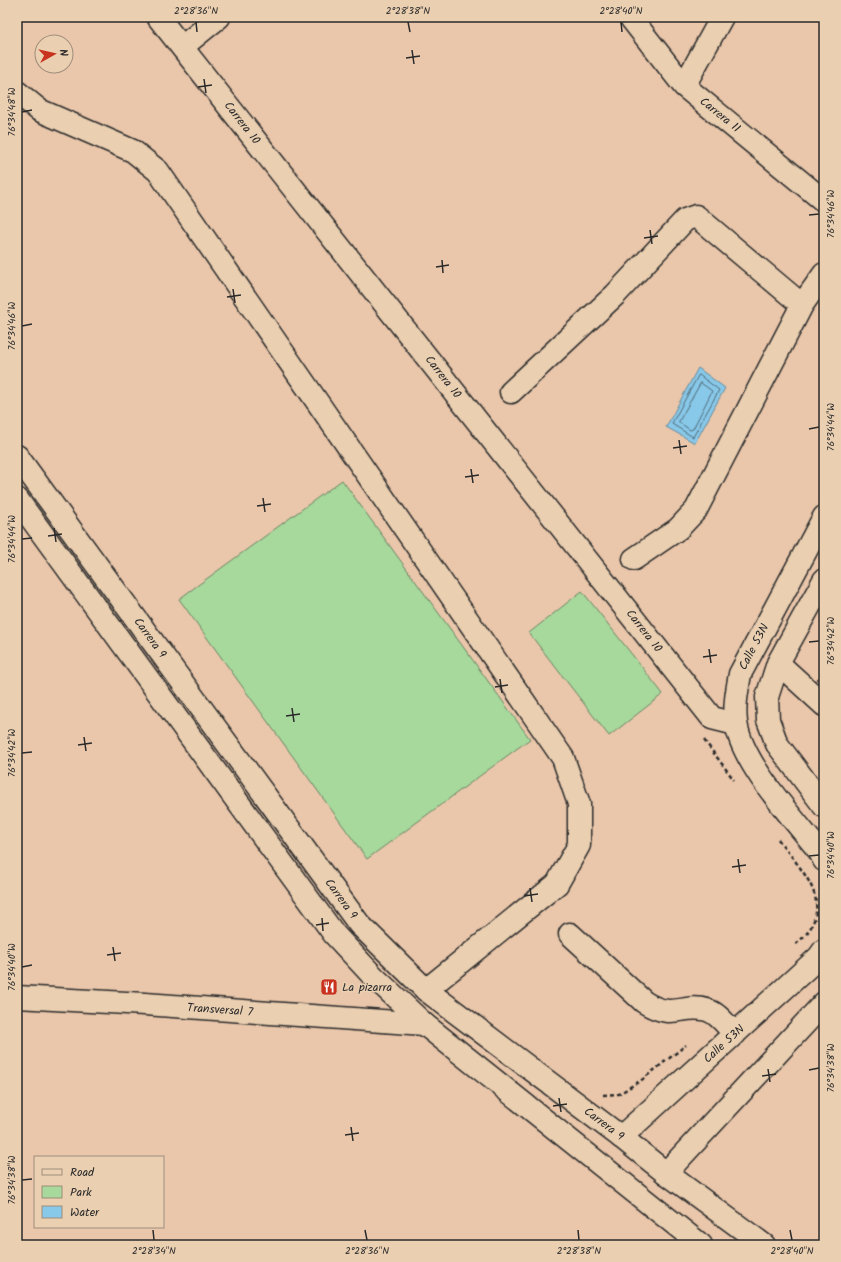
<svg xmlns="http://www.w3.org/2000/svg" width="841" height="1262" viewBox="0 0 841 1262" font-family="Kalam,sans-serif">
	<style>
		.green { fill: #a6d99b; stroke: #688263 }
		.water { fill: #88c8e9; stroke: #63899d }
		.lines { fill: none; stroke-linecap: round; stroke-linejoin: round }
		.shore { stroke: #506a77; stroke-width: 1 }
		.building { fill: #cb9f8b; stroke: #2b2b2b }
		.minor-casing { stroke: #2b2b2b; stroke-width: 25 }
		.major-casing { stroke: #2b2b2b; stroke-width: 25 }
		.path { stroke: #2b2b2b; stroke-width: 2.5; stroke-dasharray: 4 3; stroke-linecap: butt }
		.minor { stroke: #eacfb1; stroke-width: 22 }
		.major { stroke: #eacfb1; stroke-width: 22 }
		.ticks { fill: none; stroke: #2b2b2b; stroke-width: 1.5 }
		.labels { text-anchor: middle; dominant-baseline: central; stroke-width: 3; stroke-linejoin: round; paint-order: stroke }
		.street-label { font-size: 12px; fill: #2b2b2b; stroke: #eacfb1 }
		.poi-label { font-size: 12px; fill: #2b2b2b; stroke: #eacfb1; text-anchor: start }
		.neatline { fill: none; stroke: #2b2b2b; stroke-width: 1.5 }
		.ticks-label { font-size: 10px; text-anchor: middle; fill: #2b2b2b }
	</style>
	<rect width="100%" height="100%" fill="#eac7ab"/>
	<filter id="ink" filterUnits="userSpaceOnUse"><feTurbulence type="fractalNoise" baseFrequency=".025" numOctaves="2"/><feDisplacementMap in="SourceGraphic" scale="8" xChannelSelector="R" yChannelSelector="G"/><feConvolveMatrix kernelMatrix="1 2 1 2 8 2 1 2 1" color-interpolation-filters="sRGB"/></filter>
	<g filter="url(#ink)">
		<path class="green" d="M342,480L530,739L367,859L179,599Z
			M582,591L663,694L609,736L529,633Z"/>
		<path class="water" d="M698,368L725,388L695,443L666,427Z"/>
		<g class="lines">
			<path class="shore" d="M699,375L719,390L693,437L672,424Z
				M701,383L712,391L693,429L690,430L679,422Z"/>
		</g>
		<path class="building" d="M824,674V689L817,679Z"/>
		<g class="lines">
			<g class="minor-casing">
				<path id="minor" d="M158,17L712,718L736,724
					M630,17L684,86L824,201
					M182,47L219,17
					M684,86L722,17
					M17,92L39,110L133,151L158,171L563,758L579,804V845L557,884L426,990
					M511,392L615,295L685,220L696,216L802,305
					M824,517L740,674C737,691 734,706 736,722C741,763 794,819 820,852L824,860
					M634,559L678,529L696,510L802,305L824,274
					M824,580L778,663L767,697L768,720L777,744L824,806
					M778,663L824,705
					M570,934L644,1002C674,1021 682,1003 707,1010C718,1013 727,1026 735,1034
					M17,997L145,1004L424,1024
					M621,1137L819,957L824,950
					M666,1173L824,1003"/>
			</g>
			<g class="major-casing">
				<path id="major" d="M17,456L359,924L426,990L621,1137L666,1173L764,1245
					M17,499L334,934L374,977L424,1024L701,1245"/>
			</g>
			<path class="path" d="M704,740L734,780
				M778,839C796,864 828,893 812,925C809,933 800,940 794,946
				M603,1095L619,1094L643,1079L686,1045"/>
			<use href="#minor" class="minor"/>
			<use href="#major" class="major"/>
		</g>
	</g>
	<path class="ticks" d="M196,22L197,32M408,22L410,32M621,22L622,32M412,50L414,64M406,58L420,56M204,79L206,93M198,87L212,85M22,112L32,110M809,215L819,214M650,230L652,244M644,238L658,236M442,260L443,273M436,267L449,265M233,289L235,303M227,297L241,295M22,326L32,324M809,429L819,427M679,440L681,454M673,448L687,446M471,469L473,483M465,477L479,475M263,498L265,512M257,506L271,504M54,528L56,542M48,536L62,534M22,539L32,538M809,642L819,641M709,649L711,663M703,657L717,655M500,679L502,693M495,687L508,685M292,708L294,722M286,716L300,714M84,737L86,751M78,745L92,743M22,753L32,752M809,856L819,855M738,859L740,873M732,867L746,865M530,888L532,902M524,896L538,894M322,918L323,931M316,925L329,923M113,947L115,961M107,955L121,953M22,967L32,965M768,1069L770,1082M809,1070L819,1068M762,1076L776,1074M559,1098L561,1112M553,1106L567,1104M351,1127L353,1141M345,1135L359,1133M22,1180L32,1179M153,1230L154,1240M365,1230L367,1240M578,1230L579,1240M790,1230L792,1240"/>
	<defs>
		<g id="restaurant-square" transform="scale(0.9)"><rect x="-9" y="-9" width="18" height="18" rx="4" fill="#c8321e" stroke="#eacfb1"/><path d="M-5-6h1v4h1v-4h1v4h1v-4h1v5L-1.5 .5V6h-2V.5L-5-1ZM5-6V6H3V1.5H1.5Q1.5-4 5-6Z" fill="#fff"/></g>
	</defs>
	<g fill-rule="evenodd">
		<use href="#restaurant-square" x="329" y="987"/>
	</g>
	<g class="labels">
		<g class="street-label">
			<text transform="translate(720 115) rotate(39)">Carrera 11</text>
			<text transform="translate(242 123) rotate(52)">Carrera 10</text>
			<text transform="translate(443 377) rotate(52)">Carrera 10</text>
			<text transform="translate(644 631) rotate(52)">Carrera 10</text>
			<text transform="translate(150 638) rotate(54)">Carrera 9</text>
			<text transform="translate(754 647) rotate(-62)">Calle 53N</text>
			<text transform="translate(341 899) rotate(54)">Carrera 9</text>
			<text transform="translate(220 1010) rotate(4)">Transversal 7</text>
			<text transform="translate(724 1044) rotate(-42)">Calle 53N</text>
			<text transform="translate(604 1124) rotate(37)">Carrera 9</text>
		</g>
		<g class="poi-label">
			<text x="342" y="987">La pizarra</text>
		</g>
	</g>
	<rect width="841" height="1262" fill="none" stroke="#eacfb1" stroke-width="44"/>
	<rect x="34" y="1156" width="130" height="72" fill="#eacfb1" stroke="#9e8d7b"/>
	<rect x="42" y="1169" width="20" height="6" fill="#eacfb1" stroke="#9e8d7b"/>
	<text x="70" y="1176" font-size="12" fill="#2b2b2b">Road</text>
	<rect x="42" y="1186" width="20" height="12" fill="#a6d99b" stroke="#9e8d7b"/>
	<text x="70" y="1196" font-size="12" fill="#2b2b2b">Park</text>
	<rect x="42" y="1206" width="20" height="12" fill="#88c8e9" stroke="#9e8d7b"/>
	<text x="70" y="1216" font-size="12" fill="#2b2b2b">Water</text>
	<g transform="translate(54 54) rotate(82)"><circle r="19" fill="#eacfb1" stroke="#9e8d7b"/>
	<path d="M0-3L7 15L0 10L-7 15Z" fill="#c8321e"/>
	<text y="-6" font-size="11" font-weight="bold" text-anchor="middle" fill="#2b2b2b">N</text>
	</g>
	<rect x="22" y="22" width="797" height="1218" class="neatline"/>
	<g class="ticks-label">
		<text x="196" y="14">2°28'36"N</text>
		<text x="408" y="14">2°28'38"N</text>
		<text x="621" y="14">2°28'40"N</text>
		<text transform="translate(11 112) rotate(-90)" y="4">76°34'48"W</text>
		<text transform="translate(830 214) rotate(-90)" y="4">76°34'46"W</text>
		<text transform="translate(11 326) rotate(-90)" y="4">76°34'46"W</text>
		<text transform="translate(830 427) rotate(-90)" y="4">76°34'44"W</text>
		<text transform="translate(11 539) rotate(-90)" y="4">76°34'44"W</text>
		<text transform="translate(830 641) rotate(-90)" y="4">76°34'42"W</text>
		<text transform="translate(11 753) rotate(-90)" y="4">76°34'42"W</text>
		<text transform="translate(830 855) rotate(-90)" y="4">76°34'40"W</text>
		<text transform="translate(11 967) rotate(-90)" y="4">76°34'40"W</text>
		<text transform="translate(830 1068) rotate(-90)" y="4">76°34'38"W</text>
		<text transform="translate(11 1180) rotate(-90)" y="4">76°34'38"W</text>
		<text x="154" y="1254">2°28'34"N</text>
		<text x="367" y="1254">2°28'36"N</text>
		<text x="579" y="1254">2°28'38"N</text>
		<text x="792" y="1254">2°28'40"N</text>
	</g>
</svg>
